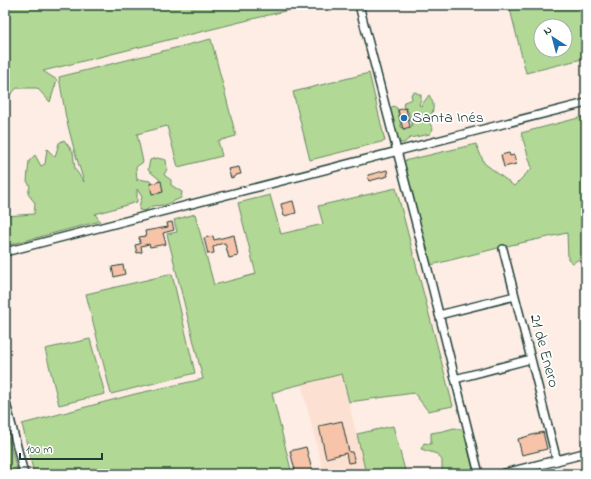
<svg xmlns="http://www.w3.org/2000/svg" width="591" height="479" viewBox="0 0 591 479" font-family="'Indie Flower',sans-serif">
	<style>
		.built { fill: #fce1d3 }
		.green { fill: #b1d894; stroke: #688a64; fill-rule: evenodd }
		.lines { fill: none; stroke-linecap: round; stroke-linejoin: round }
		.stream { stroke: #668fa5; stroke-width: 1.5 }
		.building { fill: #f8c4a9; stroke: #1f3d34 }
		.minor-casing { stroke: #1f3d34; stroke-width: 10 }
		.major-casing { stroke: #1f3d34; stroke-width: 11 }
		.minor { stroke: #fff; stroke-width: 7 }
		.major { stroke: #fff; stroke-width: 8 }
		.poi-dot { fill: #1f6fb2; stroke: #fff; stroke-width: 1.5 }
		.labels { text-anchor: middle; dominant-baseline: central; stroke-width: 3.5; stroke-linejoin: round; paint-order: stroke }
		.poi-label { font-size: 16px; fill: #1f3d34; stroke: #fff; text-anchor: start }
		.street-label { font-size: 16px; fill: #1f3d34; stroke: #fff }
	</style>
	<rect width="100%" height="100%" fill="#fdede5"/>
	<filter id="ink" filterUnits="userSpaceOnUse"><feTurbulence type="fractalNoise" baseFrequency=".025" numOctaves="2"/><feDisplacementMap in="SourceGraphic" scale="8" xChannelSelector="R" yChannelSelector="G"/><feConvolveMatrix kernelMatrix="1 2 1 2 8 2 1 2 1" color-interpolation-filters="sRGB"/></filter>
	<g filter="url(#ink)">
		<path class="built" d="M342,374L366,474H324L301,384Z"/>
		<path class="green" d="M5,5H309L43,71L57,80L50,102L37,88H17L9,96L5,106Z
			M509,5H586V58L526,73ZM541,26H565V50H541Z
			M211,39L236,136L218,141L222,156L178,167L167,126L137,134L143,162L136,167L137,181L138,179L150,181L155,194L161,193L159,179L148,170L150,160L157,158L166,160L167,169L164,175L171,180V185L182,192L181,198L165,205L152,206L145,211L139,210L140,203L142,197L137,189V202L95,214L100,221L5,246V216L34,214L35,203L28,194L30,186L27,181L29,161L35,155L41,166L45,164L47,149L55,157L59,143L64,140L73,152L75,169L84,182L74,149L66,118L59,77Z
			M369,73L385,141L310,160L293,92Z
			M415,92L421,95V99L419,105L421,106L429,95C436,106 433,110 429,122L433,129L430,134L410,138L404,143H398L389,110L393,106L397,108L401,127L405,130L410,128L412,125L408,111L403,107L404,102L412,99L411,94Z
			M586,116V258L585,257L579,259L573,263L568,259L567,233L502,247L431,265L404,161L476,144L484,163L514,186L532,168L521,133Z
			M396,188L453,406L428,411L414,393L349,402L342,374L286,388L272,393L292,474H34L22,424L135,394L203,379L167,234L177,232L174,220L195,214L214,285L256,274L238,203L270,195L281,234L323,224L318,206Z
			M172,274L195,373L111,394L86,294Z
			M90,339L105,394L59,405L45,349Z
			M5,426L18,474H5Z
			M393,426L406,474H366L357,434Z
			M454,428L460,429L464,432L473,469L470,473L442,474V460L437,454L421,449L424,443L431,444V433L443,431Z"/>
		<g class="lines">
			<path class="stream" d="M5,388L8,397
				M10,403L14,417
				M15,421L16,427"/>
		</g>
		<path class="building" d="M406,108L410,127L403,129L398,110Z
			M509,153L510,156L514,155L516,164L504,167L501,155Z
			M239,167L241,174L235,175L236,176L231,178L228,169Z
			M387,170L388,176L369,181L368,175Z
			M161,181L163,192L152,194L150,184Z
			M293,201L296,213L284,216L281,204Z
			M172,222L174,230L163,233L166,244L150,247L149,244L141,246L142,252L137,253L135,245L140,244L139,237L146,236L145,231L168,227L167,223Z
			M234,235L238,256L229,258L225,243L216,245V246L213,247L214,253L208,254L204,238L213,236L214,240Z
			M123,265L125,274L114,277L112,267Z
			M342,421L349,452H352L355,462L348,463L346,453L326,458L319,426Z
			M543,432L547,449L522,455L518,439Z
			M306,447L313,474H296L290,451Z"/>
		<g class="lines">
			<g class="minor-casing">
				<path id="minor" d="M359,5L427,266L479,474
					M503,249L557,461
					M5,252L499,125L586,103
					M439,315L515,296
					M455,379L531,359
					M5,399L24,474"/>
			</g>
			<g class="major-casing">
				<path id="major" d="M503,474L586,453"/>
			</g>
			<use href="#minor" class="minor"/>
			<use href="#major" class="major"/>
		</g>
	</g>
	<circle class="poi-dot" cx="404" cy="118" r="4"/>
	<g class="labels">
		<g class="poi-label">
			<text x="412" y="118">Santa Inés</text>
		</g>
		<g class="street-label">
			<text transform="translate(544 351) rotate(75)">21 de Enero</text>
		</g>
	</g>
	<rect width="591" height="479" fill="none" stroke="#fff" stroke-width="20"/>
	<rect x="10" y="10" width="571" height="459" fill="none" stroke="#1f3d34" stroke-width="1.5" filter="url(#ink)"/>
	<g transform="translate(553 38) rotate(324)"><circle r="19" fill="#ffffff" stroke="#a5b1ae"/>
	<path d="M0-3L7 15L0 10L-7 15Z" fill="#1f6fb2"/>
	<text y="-6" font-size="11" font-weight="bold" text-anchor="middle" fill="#1f3d34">N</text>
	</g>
	<path d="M20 453v6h82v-6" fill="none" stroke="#1f3d34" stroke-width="2"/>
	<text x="26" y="453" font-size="12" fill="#1f3d34" stroke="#ffffff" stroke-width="3" paint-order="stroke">100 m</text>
</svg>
